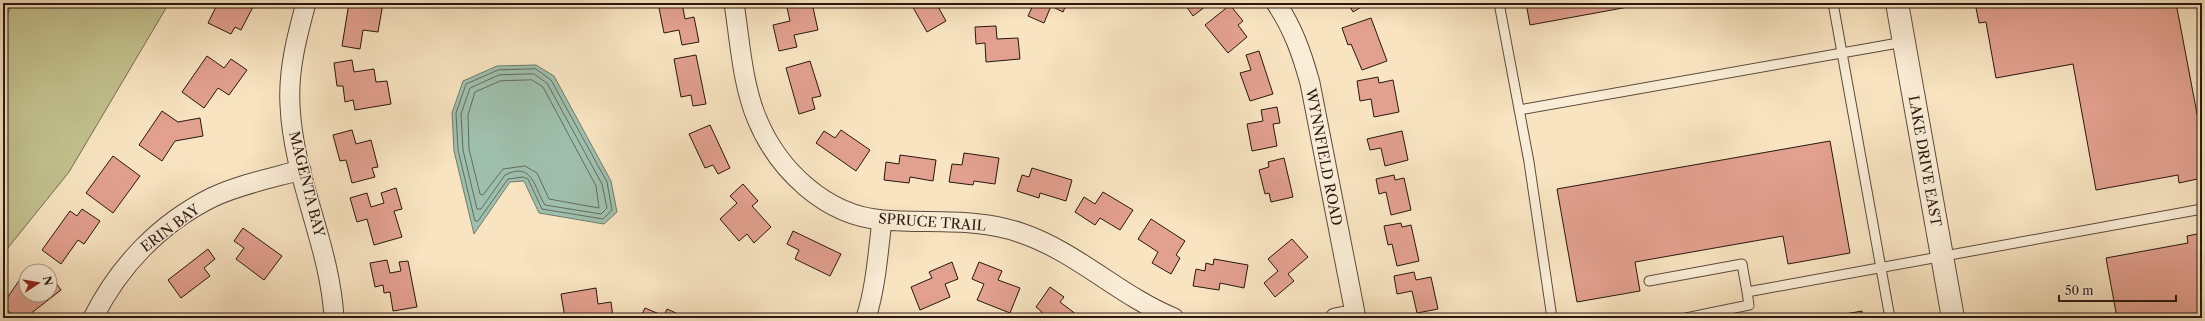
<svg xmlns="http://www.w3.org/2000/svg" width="2205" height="321" viewBox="0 0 2205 321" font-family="'Libre Caslon Text',serif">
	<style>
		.green { fill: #c2c28f; stroke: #766c50 }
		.water { fill: #9fbfad; stroke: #707c6e }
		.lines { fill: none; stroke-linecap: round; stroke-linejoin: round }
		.shore { stroke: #646b5e; stroke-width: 1 }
		.building { fill: #e2a08f; stroke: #291710 }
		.service-casing { stroke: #5d4a3c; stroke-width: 11 }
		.minor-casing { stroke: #5d4a3c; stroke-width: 21 }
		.tertiary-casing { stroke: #5d4a3c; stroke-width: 24 }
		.service { stroke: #faedd7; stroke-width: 9 }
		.minor { stroke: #faedd7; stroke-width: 19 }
		.tertiary { stroke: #faedd7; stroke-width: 22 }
		.labels { text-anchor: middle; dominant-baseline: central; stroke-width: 3; stroke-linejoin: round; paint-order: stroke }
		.street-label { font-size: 14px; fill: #291710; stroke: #faedd7 }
	</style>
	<rect width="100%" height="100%" fill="#f8e4c1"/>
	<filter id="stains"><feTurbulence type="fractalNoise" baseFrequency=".005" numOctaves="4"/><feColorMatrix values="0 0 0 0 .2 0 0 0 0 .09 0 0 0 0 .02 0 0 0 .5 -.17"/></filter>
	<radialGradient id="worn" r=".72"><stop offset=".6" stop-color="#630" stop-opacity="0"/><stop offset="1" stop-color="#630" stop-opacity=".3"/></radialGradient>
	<path class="green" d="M3,3H169L69,172L3,254Z"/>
	<path class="water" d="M3,3H12L3,28Z
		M536,65L554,76L611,181L617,212L604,224L539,213L524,181L510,182L474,234L454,151L452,113L463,81L497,66Z"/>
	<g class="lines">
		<path class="shore" d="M536,69L551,80L607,182L612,210L603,219L542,209L528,179L523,177L508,179L478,221H475L458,150L456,113L466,84L498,70Z
			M534,74L547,83L602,184L607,208L601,214L545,205C534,188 533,161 505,175L481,209H477L463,150L461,114L470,88L499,75Z
			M532,80L543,87L596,186L599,208L549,199L537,173L525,166L503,169L483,195L480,194L469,149L468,115L475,92L500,81Z"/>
	</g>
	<path class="building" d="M218,3H255L241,30L235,27L231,34L208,23Z
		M349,3H383L378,32L363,30L360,49L342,46Z
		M658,3H682L685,19L694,17L699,42L682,45L679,30L664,33Z
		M786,3H812L818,30L794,35L797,47L779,51L773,25L790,21Z
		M936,3L946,21L927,32L911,4Z
		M1034,3H1067L1063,12L1051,6L1044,23L1028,16Z
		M1184,3H1210L1193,16Z
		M1348,3H1368L1353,12Z
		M1526,3H1650L1530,25Z
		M1975,3H2176L2202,140V178L2179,183L2178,175L2096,190L2073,64L1996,78L1986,22L1979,23Z
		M1230,5L1243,21L1238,25L1247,37L1228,53L1205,25Z
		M1371,18L1387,61L1362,70L1351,44L1348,45L1342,28Z
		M996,26L997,39L1018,38L1020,59L986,62L985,43L976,44L975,27Z
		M1259,51L1273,94L1250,101L1240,73L1251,70L1246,55Z
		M696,55L706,104L693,106L691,95L681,97L674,59Z
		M207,56L224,68L231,59L247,70L229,95L218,88L204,108L182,92Z
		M352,60L354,72L374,69L376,82L387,81L391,104L355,110L353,100L345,102L343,86H337L334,63Z
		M810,61L821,96L812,98L815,109L799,114L786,68Z
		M1378,77L1379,83L1393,80L1399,112L1374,117L1371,99L1360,101L1357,81Z
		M1277,107L1280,123L1273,124L1277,146L1252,151L1247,124L1263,121L1261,110Z
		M162,111L178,122L200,118L203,136L175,141L162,161L139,145Z
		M710,125L730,168L718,174L713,165L705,168L689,134Z
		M352,130L356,144L371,140L378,167L372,168L375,177L352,183L346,160L340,161L333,135Z
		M841,130L870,150L856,171L816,143L824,131L835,138Z
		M1402,131L1408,160L1385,166L1381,148L1370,150L1367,139Z
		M1830,141L1850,253L1788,264L1783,236L1635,262L1640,291L1577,302L1557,189Z
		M964,153L999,158L995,184L974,181L973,185L949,182L952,164L962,165Z
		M900,155L936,160L933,181L910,177L909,183L884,180L886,162L899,164Z
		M113,156L140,176L113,213L86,193Z
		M1284,158L1293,197L1271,202L1269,193L1265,194L1259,170L1269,167L1268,162Z
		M1032,168L1072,180L1066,201L1040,193L1039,198L1017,191L1022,175L1029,177Z
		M1394,175L1395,180L1404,178L1411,210L1391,215L1386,192L1379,194L1376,179Z
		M743,184L758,201L752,206L771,227L754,243L747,234L739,241L720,219L737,203L730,196Z
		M396,188L402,209L394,211L402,237L374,245L367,219L357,222L350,198L367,193L371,207L384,203L381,193Z
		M1103,192L1133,210L1120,230L1100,218L1095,225L1075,212L1084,197L1095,204Z
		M82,209L100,221L84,244L78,240L61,264L42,250L70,211L77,216Z
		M1151,219L1185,241L1176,255L1180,258L1171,274L1152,263L1158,252L1138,239Z
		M1401,223L1402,227L1411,225L1419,261L1397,266L1392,244L1388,245L1384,226Z
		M243,228L282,256L264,280L236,259L244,248L234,241Z
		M793,231L841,254L830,276L795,259L799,250L787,244Z
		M2202,233V318H2117L2106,258L2188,243L2187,236Z
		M1292,239L1308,257L1288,274L1294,281L1275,297L1264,283L1278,271L1268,259Z
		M208,249L215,259L204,268L210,276L181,298L168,280Z
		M1214,259L1248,265L1244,288L1220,283L1219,290L1193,286L1196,269L1205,271L1206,263L1213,265Z
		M387,260L390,273L401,271L399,262L408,261L417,307L393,311L390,292L384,293L383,285L375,287L370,263Z
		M952,262L958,279L945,284L950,297L920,310L911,287L932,278L929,272Z
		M979,262L1002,271L998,280L1020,288L1010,313L977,300L984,284L972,279Z
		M1414,272L1416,280L1431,277L1438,309L1417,313L1412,291L1397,294L1394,276Z
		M23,275L26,277V295H50L51,276L61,290L25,318H16L3,306V304Z
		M1050,287L1064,297L1060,302L1081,318H1038L1042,312L1036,307Z
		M596,288L598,304L611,302L613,318H590L589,314L565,318L561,294Z
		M645,308L664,316L667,309L676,313L674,318H640Z
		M1862,311L1863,318H1823Z
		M141,314L150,318H140Z"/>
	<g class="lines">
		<g class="service-casing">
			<path id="service" d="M1499,3L1529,162L1552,318
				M1833,3L1890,318
				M1519,110L1904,42
				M1649,281L1742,264L1747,292
				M1686,318L1749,305L1747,292L2202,209"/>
		</g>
		<g class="minor-casing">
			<path id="minor" d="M306,3C297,36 288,70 290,105C293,178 330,245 334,318
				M734,3C740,41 742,83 757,119C778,170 826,216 883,220C929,224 976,217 1021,233C1077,252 1120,296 1174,318
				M1276,3C1293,28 1302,54 1310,83L1356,318
				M93,318C119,266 160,223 213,197C241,184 272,178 301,170
				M866,318C876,286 878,253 882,220
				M1335,318L1355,314"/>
		</g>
		<g class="tertiary-casing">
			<path id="tertiary" d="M1897,3L1953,318"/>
		</g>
		<use href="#service" class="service"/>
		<use href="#minor" class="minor"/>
		<use href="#tertiary" class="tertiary"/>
	</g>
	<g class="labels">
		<g class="street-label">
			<text transform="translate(1324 157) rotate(79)">WYNNFIELD ROAD</text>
			<text transform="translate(1925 161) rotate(80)">LAKE DRIVE EAST</text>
			<text transform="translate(307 184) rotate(76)">MAGENTA BAY</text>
			<text transform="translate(932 222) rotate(4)">SPRUCE TRAIL</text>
			<text transform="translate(170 228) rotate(-37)">ERIN BAY</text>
		</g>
	</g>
	<rect width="2205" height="321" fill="none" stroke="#f8e4c1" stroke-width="16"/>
	<rect x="4" y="4" width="2197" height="313" fill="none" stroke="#291710" stroke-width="2"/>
	<rect x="8" y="8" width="2189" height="305" fill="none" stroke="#291710"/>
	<g transform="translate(38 283) rotate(78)"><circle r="19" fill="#faedd7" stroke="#a69787"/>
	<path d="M0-3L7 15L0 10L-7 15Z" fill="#8f2418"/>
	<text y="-6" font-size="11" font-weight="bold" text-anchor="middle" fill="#291710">N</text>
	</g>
	<path d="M2059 295v6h117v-6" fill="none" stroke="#291710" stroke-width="2"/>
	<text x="2065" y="295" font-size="12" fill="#291710" stroke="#faedd7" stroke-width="3" paint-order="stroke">50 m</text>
	<rect width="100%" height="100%" filter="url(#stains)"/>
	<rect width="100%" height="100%" fill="url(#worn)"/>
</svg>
